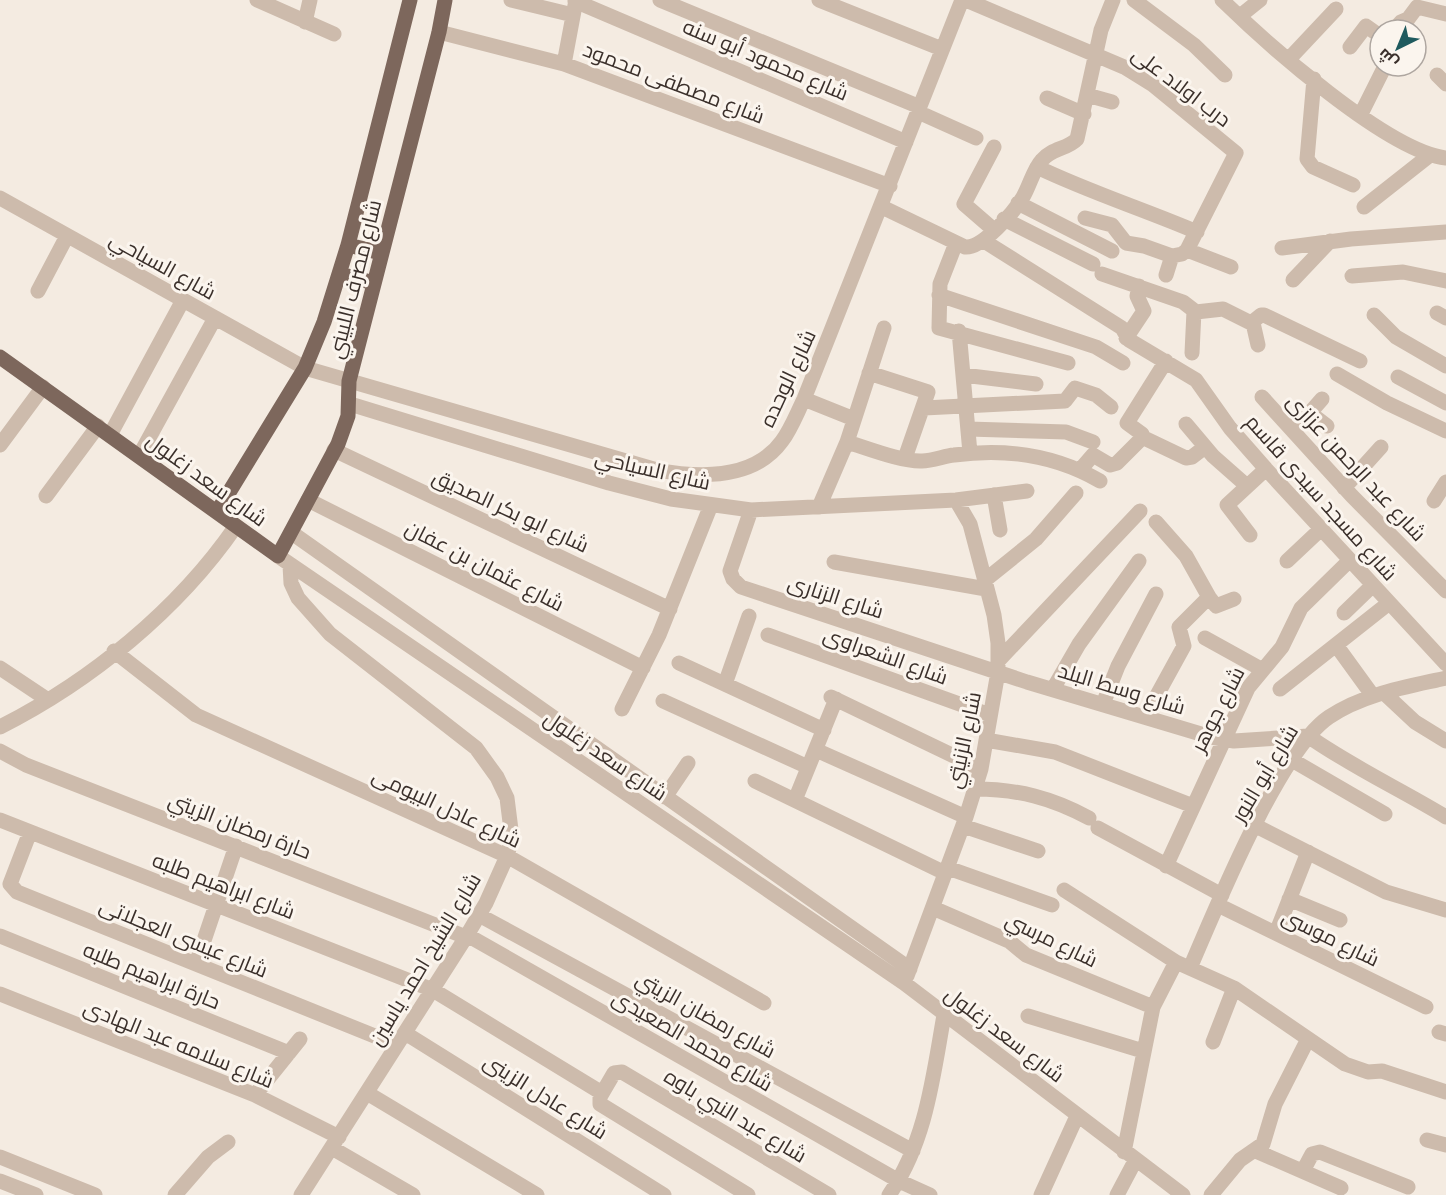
<svg xmlns="http://www.w3.org/2000/svg" width="1446" height="1195" viewBox="0 0 1446 1195" font-family="'IBM Plex Sans',Cairo,sans-serif">
	<style>
		.lines { fill: none; stroke-linecap: round; stroke-linejoin: round }
		.minor { stroke: #cdbbac; stroke-width: 15 }
		.major { stroke: #7d675c; stroke-width: 15 }
		.labels { text-anchor: middle; dominant-baseline: central; stroke-width: 6; stroke-linejoin: round; paint-order: stroke }
		.street-label { font-size: 21px; fill: #3b302b; stroke: #fbf5ee }
	</style>
	<rect width="100%" height="100%" fill="#f4ebe1"/>
	<g class="lines">
		<path class="minor" d="M257,0L334,34
			M511,0L573,15
			M660,0L920,107
			M819,0L942,49
			M966,0L1124,67L1153,85L1236,153L1187,250L1182,254L1172,256L1166,275
			M1134,0L1194,45L1225,75
			M1222,0C1266,43 1387,151 1446,158
			M575,1L906,142
			M1240,16L1260,0
			M305,22L310,0
			M1394,30L1401,22L1408,19L1417,7L1446,14
			M439,32L564,64L890,186
			M1350,47L1366,26L1380,36
			M1289,59L1336,9
			M564,64L576,0
			M1437,75L1446,84
			M1314,79L1307,159L1313,167L1353,185
			M1087,95L1112,102
			M1047,98L1084,114
			M918,112L976,138
			M1361,114L1383,70
			M1037,167C1089,192 1143,209 1197,232
			M0,198L305,368L657,470C700,478 754,480 782,441C791,429 797,413 804,399L962,0
			M1018,203L1112,251
			M882,207L965,247C982,249 1014,212 1023,197C1030,185 1033,170 1042,160C1052,148 1068,149 1077,139L1101,30L1113,0
			M1364,207L1430,155
			M1085,218L1112,225L1126,243L1144,246L1172,256
			M1004,219L1093,264
			M994,230L964,204L994,147
			M984,241L1122,328L1129,340L1196,380L1230,428L1266,469L1446,664
			M956,243L940,284L939,328L1068,363
			M1282,248L1351,239L1446,232
			M1187,250L1231,267
			M1102,274L1183,302L1196,312L1223,309L1251,323L1261,315H1264L1360,361
			M1352,276L1403,272L1446,281
			M1293,280L1330,241
			M38,291L67,236
			M939,295L1096,347L1123,363
			M1437,313L1446,318
			M1374,315L1396,337L1446,366
			M1253,323L1258,345
			M959,331L970,453
			M1126,338L1144,311L1137,296L1139,286
			M1192,353L1194,311
			M869,373L928,392L905,458
			M1337,374L1387,403L1446,431
			M963,375L1036,384
			M1398,377L1446,403
			M1262,397L1352,496L1446,591
			M804,399L854,419
			M350,404L609,483L671,499L751,510L956,500L1027,491
			M924,408L1065,401L1075,388L1096,395L1111,407
			M1310,413L1327,426
			M1186,424L1213,456L1247,486
			M968,429L1066,432L1093,442
			M1294,431L1322,399
			M110,435L183,300
			M1142,437L1186,458L1192,457L1205,447
			M847,442C867,448 902,462 922,461C933,461 944,456 954,455C1005,448 1055,455 1100,481
			M0,445L43,387
			M334,450L670,609
			M139,456L215,318
			M1080,470L1093,455L1110,465L1117,463L1142,438V434L1127,423L1166,361
			M1344,488L1381,447
			M994,495L1000,530
			M46,496L98,426
			M308,500L643,668
			M1434,501L1446,482
			M819,507L847,442L884,328
			M751,510L730,571L733,579L741,587L1027,682L1211,737L1234,741L1308,736
			M292,533L910,969
			M1250,535L1227,505L1266,469
			M278,556L904,983L1183,1195
			M1287,561L1321,529
			M834,562L986,589
			M290,565L291,583L298,598L330,634L476,748L497,777L507,798L512,838L507,856L486,903L466,937L301,1195
			M984,581L1036,539L1076,493
			M1209,597L1216,606L1234,599
			M1344,613L1373,585
			M768,635L990,715
			M1205,638L1261,669
			M1336,645L1373,696
			M114,651L196,715L507,856L764,1003
			M998,661L1140,511
			M679,663L824,730
			M0,668L48,700
			M725,684L749,616
			M1053,689L1079,644L1139,561
			M1280,689L1389,603
			M1384,693L1415,722L1446,741
			M831,697L981,769
			M663,701L808,767
			M1103,704L1118,666L1156,594
			M622,709L659,635L711,505
			M1145,717L1184,646L1179,627L1209,597L1186,556L1156,522
			M0,727C91,681 178,610 236,526
			M1308,736C1352,767 1400,789 1446,817
			M986,740L1055,752L1193,806
			M816,750L966,817
			M0,751L26,765L466,937
			M1292,760L1385,814
			M755,781L945,873
			M975,789C1018,789 1052,798 1089,818
			M665,797L688,763
			M795,800L836,699
			M0,820L433,990L602,1093
			M963,826L1038,851
			M1256,826L1386,892L1446,910
			M1098,828L1222,895
			M30,832L10,884L17,892L397,1045
			M1166,866L1248,688L1282,647L1301,608L1350,560
			M948,868L1052,905
			M1064,890L1176,962L1234,988L1345,1064L1368,1072L1382,1071L1446,1092
			M1289,899L1340,920
			M1218,905L1426,1007
			M933,908L1009,941L1026,955L1153,1007
			M479,915L913,1151
			M1276,933L1308,852
			M467,935L899,1181L930,1195
			M0,936L289,1053
			M196,964L236,846
			M1190,968C1216,908 1279,751 1329,717C1363,694 1406,687 1446,678
			M907,976L966,817L981,769L998,672V643L994,615L970,524L956,500
			M0,994L255,1095L339,1137
			M1028,1016L1143,1051
			M1439,1032L1446,1034
			M405,1033L664,1195
			M1213,1042L1234,988
			M367,1093L537,1195
			M255,1095L300,1039
			M1427,1140L1446,1145
			M332,1148L413,1195
			M1256,1151L1341,1188
			M1124,1152L1153,1007L1176,962
			M0,1157L95,1195
			M1303,1171L1312,1154L1320,1152L1408,1187
			M0,1181L36,1195
			M175,1195L208,1157L228,1142
			M748,1195L600,1104V1097L614,1073L622,1072L829,1195
			M889,1195C926,1142 933,1077 944,1015
			M1041,1195L1077,1116
			M1117,1195L1135,1161
			M1211,1195L1240,1160L1263,1144L1275,1104L1308,1039"/>
		<path class="major" d="M348,245L381,253
			M340,274L374,283
			M0,357L278,556L338,444L348,416L349,381L439,32L445,0
			M217,512L305,368L324,322L348,245L410,0"/>
	</g>
	<g class="labels">
		<g class="street-label">
			<text transform="translate(766 59) rotate(23)">شارع محمود أبو سنه</text>
			<text transform="translate(674 82) rotate(21)">شارع مصطفى محمود</text>
			<text transform="translate(1182 86) rotate(37)">درب اولاد على</text>
			<text transform="translate(163 265) rotate(29)">شارع السياحي</text>
			<text transform="translate(354 279) rotate(-76)">شارع مصرف اللبيني</text>
			<text transform="translate(787 378) rotate(-65)">شارع الوحده</text>
			<text transform="translate(1357 467) rotate(47)">شارع عبد الرحمن عزازى</text>
			<text transform="translate(653 469) rotate(13)">شارع السياحي</text>
			<text transform="translate(207 479) rotate(36)">شارع سعد زغلول</text>
			<text transform="translate(1322 497) rotate(48)">شارع مسجد سيدى قاسم</text>
			<text transform="translate(511 510) rotate(25)">شارع ابو بكر الصديق</text>
			<text transform="translate(485 565) rotate(27)">شارع عثمان بن عفان</text>
			<text transform="translate(836 596) rotate(18)">شارع الزنارى</text>
			<text transform="translate(886 655) rotate(20)">شارع الشعراوى</text>
			<text transform="translate(1122 688) rotate(17)">شارع وسط البلد</text>
			<text transform="translate(1217 709) rotate(-63)">شارع جوهر</text>
			<text transform="translate(963 740) rotate(-78)">شارع الزنيتي</text>
			<text transform="translate(606 755) rotate(34)">شارع سعد زغلول</text>
			<text transform="translate(1264 773) rotate(-59)">شارع أبو النور</text>
			<text transform="translate(447 807) rotate(25)">شارع عادل البيومى</text>
			<text transform="translate(240 825) rotate(21)">حارة رمضان الزيتي</text>
			<text transform="translate(224 885) rotate(21)">شارع ابراهيم طلبه</text>
			<text transform="translate(184 937) rotate(22)">شارع عيسى العجلاتى</text>
			<text transform="translate(1331 937) rotate(26)">شارع موسى</text>
			<text transform="translate(1052 939) rotate(26)">شارع مرسي</text>
			<text transform="translate(424 959) rotate(-59)">شارع الشيخ احمد ياسين</text>
			<text transform="translate(152 975) rotate(22)">حارة ابراهيم طلبه</text>
			<text transform="translate(706 1014) rotate(29)">شارع رمضان الزيتي</text>
			<text transform="translate(1005 1034) rotate(37)">شارع سعد زغلول</text>
			<text transform="translate(693 1040) rotate(30)">شارع محمد الصعيدى</text>
			<text transform="translate(179 1043) rotate(22)">شارع سلامه عبد الهادى</text>
			<text transform="translate(546 1096) rotate(32)">شارع عادل الزينى</text>
			<text transform="translate(736 1115) rotate(31)">شارع عبد النبي باوه</text>
		</g>
	</g>
	<g transform="translate(1398 48) rotate(223)"><circle r="28" fill="#fbf5ee" stroke="#aea6a0" stroke-width="1.5"/>
	<path d="M0-4.5L10 22L0 15L-10 22Z" fill="#1f5a5e"/>
	<text y="-9" font-size="16" font-weight="bold" text-anchor="middle" fill="#3b302b">ش</text>
	</g>
</svg>
